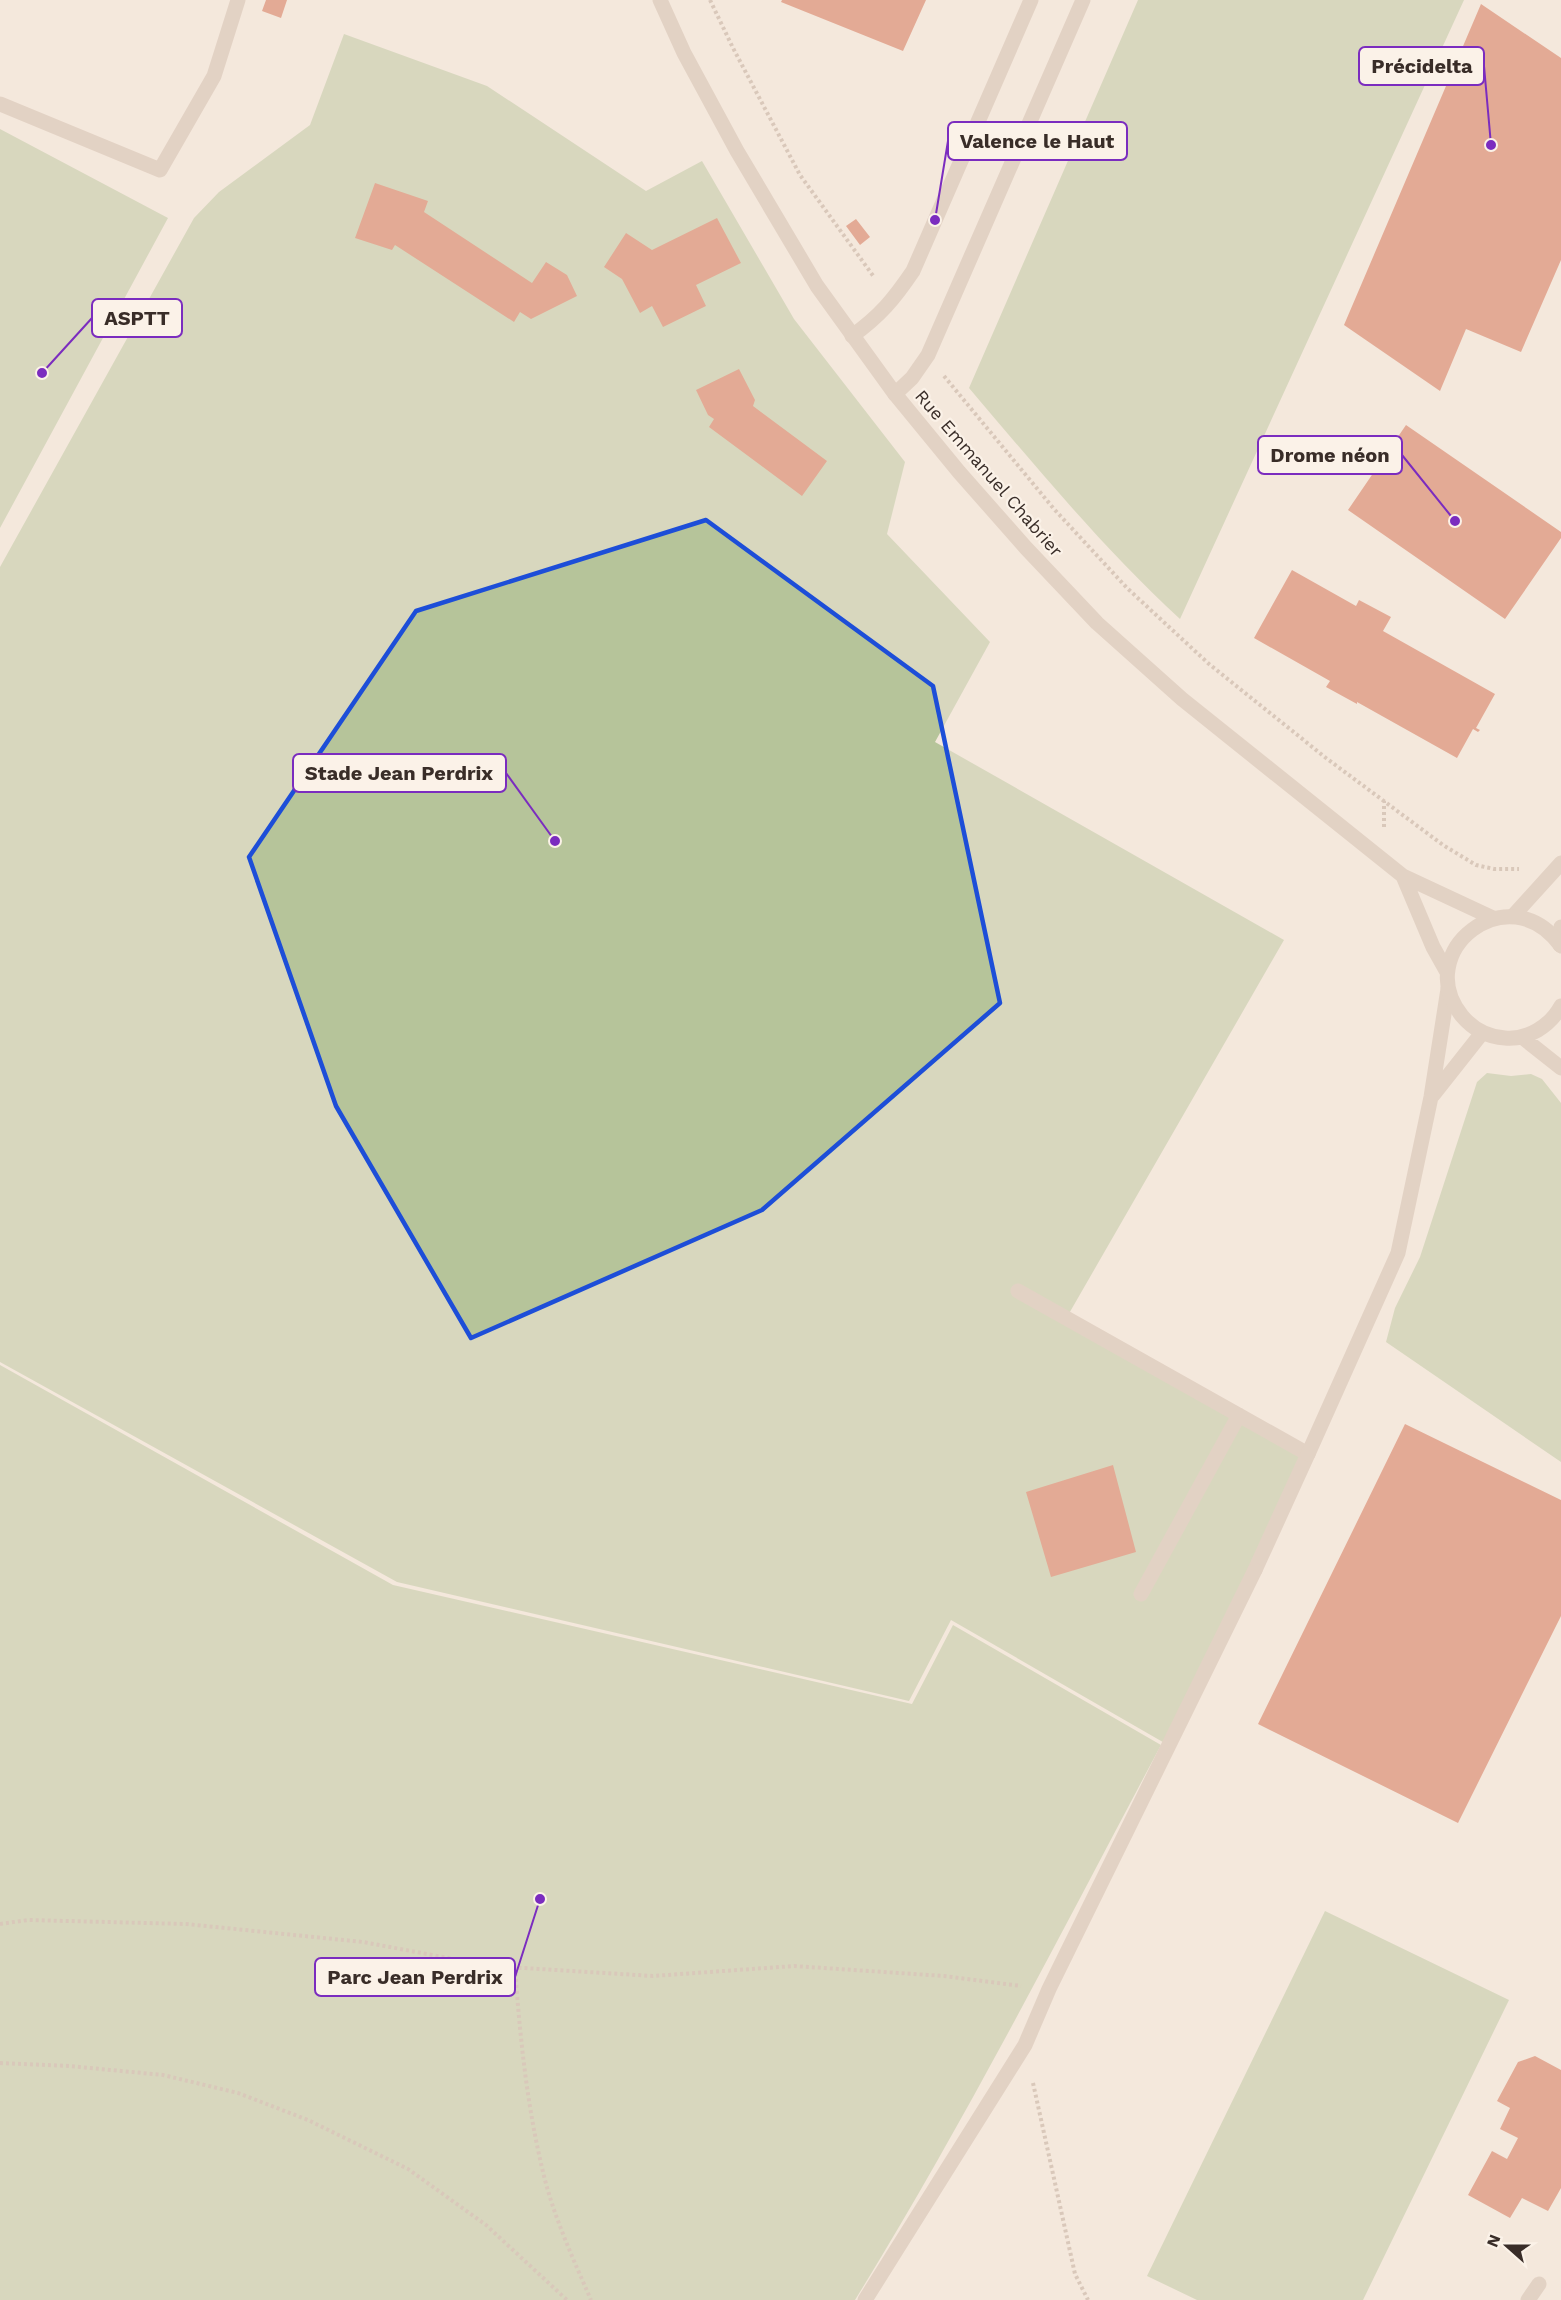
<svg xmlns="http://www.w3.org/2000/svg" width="1561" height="2300" viewBox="0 0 1561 2300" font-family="'Work Sans',sans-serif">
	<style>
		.green { fill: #b6c49a }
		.building { fill: #ce613f }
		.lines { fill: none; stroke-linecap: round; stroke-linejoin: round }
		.path { stroke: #b9a290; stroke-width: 4; stroke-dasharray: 3 3; stroke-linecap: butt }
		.service { stroke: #cdb8a6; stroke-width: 15 }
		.pedestrian { stroke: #cdb8a6; stroke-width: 15 }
		.minor { stroke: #cdb8a6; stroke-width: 15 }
		.tertiary { stroke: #cdb8a6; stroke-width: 15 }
		.marked { fill: none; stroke: #1d4ed8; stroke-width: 4.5; stroke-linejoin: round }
		.labels { text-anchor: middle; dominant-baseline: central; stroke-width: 4.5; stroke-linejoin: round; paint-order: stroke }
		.street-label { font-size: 18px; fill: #392d28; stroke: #fbf2e8 }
		.leader { fill: none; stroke: #7b2cbf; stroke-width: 2 }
		.callout-dot { fill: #7b2cbf; stroke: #fbf2e8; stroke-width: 2 }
		.callout { fill: #fbf2e8; stroke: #7b2cbf; stroke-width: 2 }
		.callout-label { font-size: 20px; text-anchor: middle; font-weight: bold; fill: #392d28 }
	</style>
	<rect width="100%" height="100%" fill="#f4e8dc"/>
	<path class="green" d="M1138,0H1464L1180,619C1103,548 1037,468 969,388Z
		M344,34L487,86L646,191L702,161L794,319L905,462L887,534L990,642L935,742L1284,940L1067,1317L1308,1454L1168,1745L951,1620L909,1701L397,1582L0,1362V567L194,218L219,192L310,125Z
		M0,129L168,218L0,528Z
		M1487,1073L1511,1076L1531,1074L1542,1079L1561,1103V1462L1386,1342L1395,1308L1420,1257L1477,1082Z
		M0,1365L393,1585L912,1704L953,1625L1161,1745C1062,1931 966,2120 855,2300H0Z
		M1325,1911L1509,2000L1363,2300H1197L1147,2276Z"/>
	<path class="building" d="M266,0H287L281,18L262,11Z
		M782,0H926L903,51L781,2Z
		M1481,4L1561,58V260L1521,352L1466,329L1440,391L1344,325Z
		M375,183L428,201L424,212L532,283L546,262L567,275L577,296L531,319L520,312L514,322L395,245L392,250L355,238Z
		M717,218L741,263L696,285L706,306L663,327L652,306L640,313L622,279L604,267L626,233L652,250Z
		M856,219L870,237L860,245L846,226Z
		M739,369L755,400L753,406L827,461L802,496L709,427L714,419L708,415L696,390Z
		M1406,425L1561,532V538L1505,619L1348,510Z
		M1292,570L1356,606L1359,600L1391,617L1383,631L1495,694L1476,728L1480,730L1478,732L1473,729L1457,758L1357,702V704L1326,687L1330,681L1254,638Z
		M1405,1424L1561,1500V1616L1458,1823L1258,1724Z
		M1113,1465L1136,1552L1051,1577L1026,1492Z
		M1535,2056L1561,2070V2188L1548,2211L1522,2198L1510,2218L1468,2195L1492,2151L1507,2159L1518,2138L1500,2129L1510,2108L1497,2101L1518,2062Z"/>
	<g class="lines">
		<path class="path" d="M710,0L733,48L800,175L874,277
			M944,376L1054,509L1127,588L1209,664L1326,758L1443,845L1476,865L1494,869H1519
			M1384,827V801
			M0,1924L28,1920L186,1924L363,1942L491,1966L653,1976L794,1966L944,1976L1021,1986
			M515,1967C520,2038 527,2107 544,2176C554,2217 574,2261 591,2300
			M0,2063L69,2066L163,2075L238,2093L308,2120L408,2169L486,2225L567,2300
			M1033,2083L1075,2274L1088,2300"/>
		<path class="service" d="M0,104L160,170L214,76L238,0
			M1018,1291L1308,1454L1255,1570
			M1141,1594L1239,1415
			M1528,2300L1539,2284"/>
		<path class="pedestrian" d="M865,2300L1025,2045L1049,1989L1255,1570"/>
		<path class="minor" d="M852,336C880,316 894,299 913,271L1031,0
			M895,394L912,378L928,355L1083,0
			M1513,916L1561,863
			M1560,945L1561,927
			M1433,1095L1482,1033
			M1308,1454L1398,1253L1431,1097L1448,989"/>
		<path class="tertiary" d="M660,0L684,53L737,151L817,286L895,394L959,472L1026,548L1097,623L1182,699L1403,876L1493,918
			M1403,876L1433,947L1447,972
			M1561,946C1509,873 1410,952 1462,1016C1473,1029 1488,1037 1505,1038C1528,1040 1550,1026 1561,1006
			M1522,1037L1561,1068"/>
	</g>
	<path d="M0 0H1561V2300H0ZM706,520L933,686L1000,1003L762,1210L471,1338L336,1106L249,857L416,611Z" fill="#f4e8dc" fill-opacity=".55" fill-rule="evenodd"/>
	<path class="marked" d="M706,520L933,686L1000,1003L762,1210L471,1338L336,1106L249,857L416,611Z"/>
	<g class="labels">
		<g class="street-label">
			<text transform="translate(989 473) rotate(49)">Rue Emmanuel Chabrier</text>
		</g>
	</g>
	<path class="leader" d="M1491 145L1484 66M935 220L948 141M42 373L92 318M1455 521L1402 455M555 841L506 773M540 1899L515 1977"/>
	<g class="callout-dot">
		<circle cx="1491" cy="145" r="6"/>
		<circle cx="935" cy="220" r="6"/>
		<circle cx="42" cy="373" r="6"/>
		<circle cx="1455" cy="521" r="6"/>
		<circle cx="555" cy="841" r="6"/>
		<circle cx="540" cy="1899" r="6"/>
	</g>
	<g class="callout">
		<rect x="1359" y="47" width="125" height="38" rx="6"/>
		<rect x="948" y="122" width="179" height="38" rx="6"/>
		<rect x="92" y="299" width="90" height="38" rx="6"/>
		<rect x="1258" y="436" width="144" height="38" rx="6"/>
		<rect x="293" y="754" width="213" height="38" rx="6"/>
		<rect x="315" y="1958" width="200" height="38" rx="6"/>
	</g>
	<g class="callout-label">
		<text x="1422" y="73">Précidelta</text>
		<text x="1037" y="148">Valence le Haut</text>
		<text x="137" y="325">ASPTT</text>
		<text x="1330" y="462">Drome néon</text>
		<text x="399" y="780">Stade Jean Perdrix</text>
		<text x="415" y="1984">Parc Jean Perdrix</text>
	</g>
	<g transform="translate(1507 2246) rotate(291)" stroke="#fbf2e8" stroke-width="4.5" paint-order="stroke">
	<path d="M0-4.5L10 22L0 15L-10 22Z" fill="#392d28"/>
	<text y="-9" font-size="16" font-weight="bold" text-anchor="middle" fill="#392d28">N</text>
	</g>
</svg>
